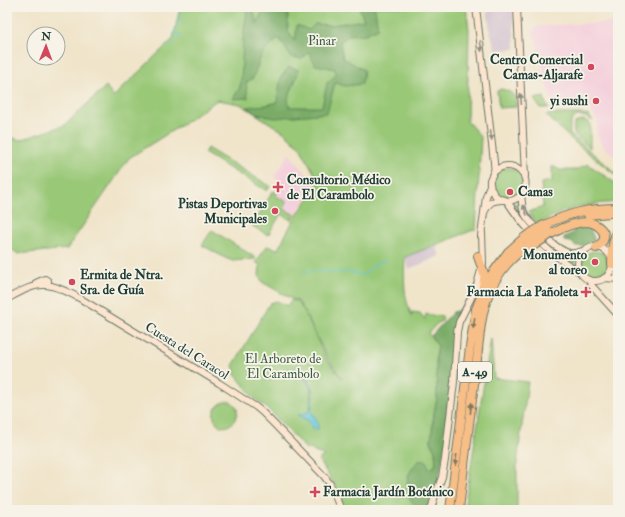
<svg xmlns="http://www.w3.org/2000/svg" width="625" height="517" viewBox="0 0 625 517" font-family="'IM FELL Double Pica',serif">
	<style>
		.built { fill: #f4cfdc }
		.industrial { fill: #d0bdcc }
		.green { fill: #99c877; stroke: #5c8256; fill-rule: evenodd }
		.forest { fill: #7aac68; stroke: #4c744e }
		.water { fill: #5fc6dc; stroke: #3f8288 }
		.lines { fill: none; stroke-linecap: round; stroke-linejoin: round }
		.stream { stroke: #5fc6dc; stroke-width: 1 }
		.secondary-casing { stroke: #687768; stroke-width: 8 }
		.highway-casing { stroke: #687768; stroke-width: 10 }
		.secondary { stroke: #fce5cf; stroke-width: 6 }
		.highway { stroke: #f7be87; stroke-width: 8 }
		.highway-bridge-casing { stroke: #687768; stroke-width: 10; stroke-linecap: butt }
		.highway-bridge { stroke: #f7be87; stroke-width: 8 }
		.oneway { fill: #8e9182 }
		.oneway2 { fill: #807759 }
		.poi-dot { fill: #d1495b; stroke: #f7f3e8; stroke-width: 1.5 }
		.labels { text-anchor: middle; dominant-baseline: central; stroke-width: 3.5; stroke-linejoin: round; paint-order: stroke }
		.shield { fill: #f7f3e8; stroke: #60746a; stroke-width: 1 }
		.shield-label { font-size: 12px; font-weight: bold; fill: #1f3d34 }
		.park-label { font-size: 13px; fill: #375941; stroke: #f7f3e8 }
		.poi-label { font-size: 13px; font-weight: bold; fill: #1f3d34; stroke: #f7f3e8; text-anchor: end }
		.street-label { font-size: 13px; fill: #1f3d34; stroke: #f7f3e8 }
	</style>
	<rect width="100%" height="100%" fill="#f7f3e8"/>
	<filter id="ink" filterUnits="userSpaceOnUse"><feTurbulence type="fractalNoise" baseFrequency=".025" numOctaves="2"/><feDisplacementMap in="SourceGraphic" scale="8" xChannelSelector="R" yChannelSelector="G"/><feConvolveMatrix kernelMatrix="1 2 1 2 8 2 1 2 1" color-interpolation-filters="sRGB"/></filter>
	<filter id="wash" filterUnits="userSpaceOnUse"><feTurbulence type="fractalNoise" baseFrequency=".012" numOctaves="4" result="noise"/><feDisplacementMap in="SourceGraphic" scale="16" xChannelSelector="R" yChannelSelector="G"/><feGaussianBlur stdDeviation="0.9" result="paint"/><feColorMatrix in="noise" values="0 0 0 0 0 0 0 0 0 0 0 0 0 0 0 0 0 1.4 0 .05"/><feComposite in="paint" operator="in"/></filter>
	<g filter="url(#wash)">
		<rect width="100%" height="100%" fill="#f0e4c9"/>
		<path class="built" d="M618,22V159L605,148L600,142L597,135V121L590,109L557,107L551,100L533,32L534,28L537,26Z
			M289,154L316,185L295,215L284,208L276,195L283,184L279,181V180L274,177Z"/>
		<path class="industrial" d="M487,7H513L515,49L496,50L490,32Z
			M436,245L440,256L409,269L405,257Z"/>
		<path class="green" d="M180,7H466L469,29L467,121L481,137L476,229L405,257C404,278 403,297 412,316V312L420,313L425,319L426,314L443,317L442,321C436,323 433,329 428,333L438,346L436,357L437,398L434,413L431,441L435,451L436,465L429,469L418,505L421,510H345L335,485L325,470L326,468L324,469L319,460L320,458H323V455L314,452V450L306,449L269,410L254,398L234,373L235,371L233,366L234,364L270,303L277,301L287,306L291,300L297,301L306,314L298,301L290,298L262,282L259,275L260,266L256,262L267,246L278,249L293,221L318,184L317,178L299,146L285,133L240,104L217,100L186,122L129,158L67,249L18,254L7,246V136L20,140L65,125L106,86L113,97L173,39ZM306,315L327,357L342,378H341L325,357Z
			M501,89C507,90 514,93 516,99C516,102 516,104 516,107L499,108L497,91Z
			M544,97L546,104L549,108H540L534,99Z
			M550,114H583L589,116L593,121C578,111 568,116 570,134L618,175V177L573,141L546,115Z
			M584,120L590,123V148L575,135C571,125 575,120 584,120Z
			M207,148L270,186L267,191L204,153Z
			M588,164L618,185V202C609,203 599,203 590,205C572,207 554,215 538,224L528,212L543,207L541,183L552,181V166L560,170H576Z
			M493 183a15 15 0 1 1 30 0a15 15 0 1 1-30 0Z
			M273,191L277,193L276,196L287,202L284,209L295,215L291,220L281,214L268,235L252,226Z
			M518,202L520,210L531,226L548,243L578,255L575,260V266L546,243L529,227L513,204Z
			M212,230L256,258L255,259L233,261L225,258L202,245Z
			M582 264a13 13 0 1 1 26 0a13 13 0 1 1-26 0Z
			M491,338L494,378L528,382L517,462V510H464Z
			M227,401C250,405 229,439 216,422C209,413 218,403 227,401Z"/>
		<path class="forest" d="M247,7H252L257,23L265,7H287L288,10V32L295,41L297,25L309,30L315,24L331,25L364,20L359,7H374L375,9L378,28L366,34L349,35L340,42L343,58L364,70L362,84L345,86L335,83L327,113L275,118L257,114L247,107L267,105L277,102L281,77L289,67L299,70L294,84L288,98L289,107H322L327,83L336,75L335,69L315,65L309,52L302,59L291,57L279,38L262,54L253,78L246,83L248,98L233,99L239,89L241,83L243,39L247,10Z
			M589,226C591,233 594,235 594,241L584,246H576L571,242L564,241V237L573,233L574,228Z
			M461,310L453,329L448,428L440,472L428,510H421C417,503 417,506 412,502C406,497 406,481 409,474C411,470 415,465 418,461L426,460L429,469L436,465L435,451L431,441L434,413L437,398L436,357L438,346L431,336L453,312Z"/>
		<path class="water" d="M300,365L312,389V404L311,411L318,422V429L315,430L307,420L299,416V414C302,414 306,414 308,412C311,409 312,395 311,391C311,388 307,381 305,379C301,375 291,374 284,373V370C292,369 294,371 300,365Z"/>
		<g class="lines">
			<path class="stream" d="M168,47L181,35L173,33C179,26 183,16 179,7
				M303,271L347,272L364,275L373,266L385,260"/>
		</g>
	</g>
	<g filter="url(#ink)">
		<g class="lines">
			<g class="secondary-casing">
				<path id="secondary" d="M476,7L494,162C494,165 495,169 494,171C493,174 491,177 490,180C489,189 495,199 505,200C511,202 517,199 521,195C536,177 511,155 494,172
					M517,7L525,176
					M521,195C522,200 522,206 523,210C528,223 556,250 569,253C575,254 580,252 585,250
					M507,201C525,229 550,255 580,272
					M485,211C489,202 493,200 503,200
					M481,236L486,197L490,185
					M578 264a17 17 0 1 1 34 0a17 17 0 1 1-34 0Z
					M604,278L618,279
					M589,280L591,285L618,315
					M36,283L45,279L48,281
					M7,299C18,293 32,284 46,285C57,286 72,294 81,299L219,383L256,407L262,412L274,424L324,476L330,484L341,510
					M431,510L434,499L442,477L445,460L454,382L457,332L459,322L476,288L483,263L482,233"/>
			</g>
			<g class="highway-casing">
				<path id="highway" d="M588,215L610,213H618
					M544,225C569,213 589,208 618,208
					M551,234C562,228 575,222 587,222C596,223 608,231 603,241C601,243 599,246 596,248
					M478,256C481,268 487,272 483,285
					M612,264V249L616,232L618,229
					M450,510L470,347L476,309L482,294L489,278L508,252L525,237
					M459,510C464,463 470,416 476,368C479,344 480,313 490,291C500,269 512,257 531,243"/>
			</g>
			<use href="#secondary" class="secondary"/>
			<use href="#highway" class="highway"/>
			<g class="highway-bridge-casing">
				<path id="highway-bridge" d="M525,237L544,225
					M529,241L547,229
					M533,246L551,234"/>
			</g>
			<use href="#highway-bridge" class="highway-bridge"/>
		</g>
		<defs><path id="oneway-solid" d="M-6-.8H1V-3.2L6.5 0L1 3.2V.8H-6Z"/></defs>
		<g class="oneway">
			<use href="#oneway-solid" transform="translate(481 46) rotate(83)"/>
			<use href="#oneway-solid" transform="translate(521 99) rotate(-94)"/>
			<use href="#oneway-solid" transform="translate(491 135) rotate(84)"/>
			<use href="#oneway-solid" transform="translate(525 210) rotate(-111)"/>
		</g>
		<g class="oneway2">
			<use href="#oneway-solid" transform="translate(474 323) rotate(98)"/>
			<use href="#oneway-solid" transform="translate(471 408) rotate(-83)"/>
			<use href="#oneway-solid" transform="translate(456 460) rotate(97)"/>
		</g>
	</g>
	<g class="poi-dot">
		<circle cx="591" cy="67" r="4"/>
		<circle cx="596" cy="101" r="4"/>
		<path d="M276 181h4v4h4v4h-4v4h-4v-4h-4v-4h4z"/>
		<circle cx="510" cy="192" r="4"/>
		<circle cx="275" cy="211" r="4"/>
		<circle cx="595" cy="262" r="4"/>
		<circle cx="72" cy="282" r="4"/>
		<path d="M584 286h4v4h4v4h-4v4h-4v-4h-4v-4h4z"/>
		<path d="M313 486h4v4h4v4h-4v4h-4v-4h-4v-4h4z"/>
	</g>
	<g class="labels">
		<rect class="shield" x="458" y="362" width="34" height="20" rx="3"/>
		<g class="shield-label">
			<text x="475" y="372">A-49</text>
		</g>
		<g class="park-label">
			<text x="322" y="41">Pinar</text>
			<text x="283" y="359">El Arboreto de<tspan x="283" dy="15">El Carambolo</tspan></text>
		</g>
		<g class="poi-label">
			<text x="583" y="60">Centro Comercial<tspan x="583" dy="15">Camas-Aljarafe</tspan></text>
			<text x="588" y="101">yi sushi</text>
			<text x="287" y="180" text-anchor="start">Consultorio Médico<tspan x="287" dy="15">de El Carambolo</tspan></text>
			<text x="518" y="192" text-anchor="start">Camas</text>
			<text x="267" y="204">Pistas Deportivas<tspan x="267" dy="15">Municipales</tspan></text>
			<text x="587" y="255">Monumento<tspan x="587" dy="15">al toreo</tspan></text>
			<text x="80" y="275" text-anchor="start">Ermita de Ntra.<tspan x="80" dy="15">Sra. de Guía</tspan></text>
			<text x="578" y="292">Farmacia La Pañoleta</text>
			<text x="323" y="492" text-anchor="start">Farmacia Jardín Botánico</text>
		</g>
		<g class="street-label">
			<text transform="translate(187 351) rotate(32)">Cuesta del Caracol</text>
		</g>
	</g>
	<rect width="625" height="517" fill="none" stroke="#f7f3e8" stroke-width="24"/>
	<g transform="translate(46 46) rotate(1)"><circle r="19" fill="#f7f3e8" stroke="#a1aaa0"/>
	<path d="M0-3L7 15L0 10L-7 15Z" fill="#d1495b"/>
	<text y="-6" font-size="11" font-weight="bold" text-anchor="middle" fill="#1f3d34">N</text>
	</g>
</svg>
